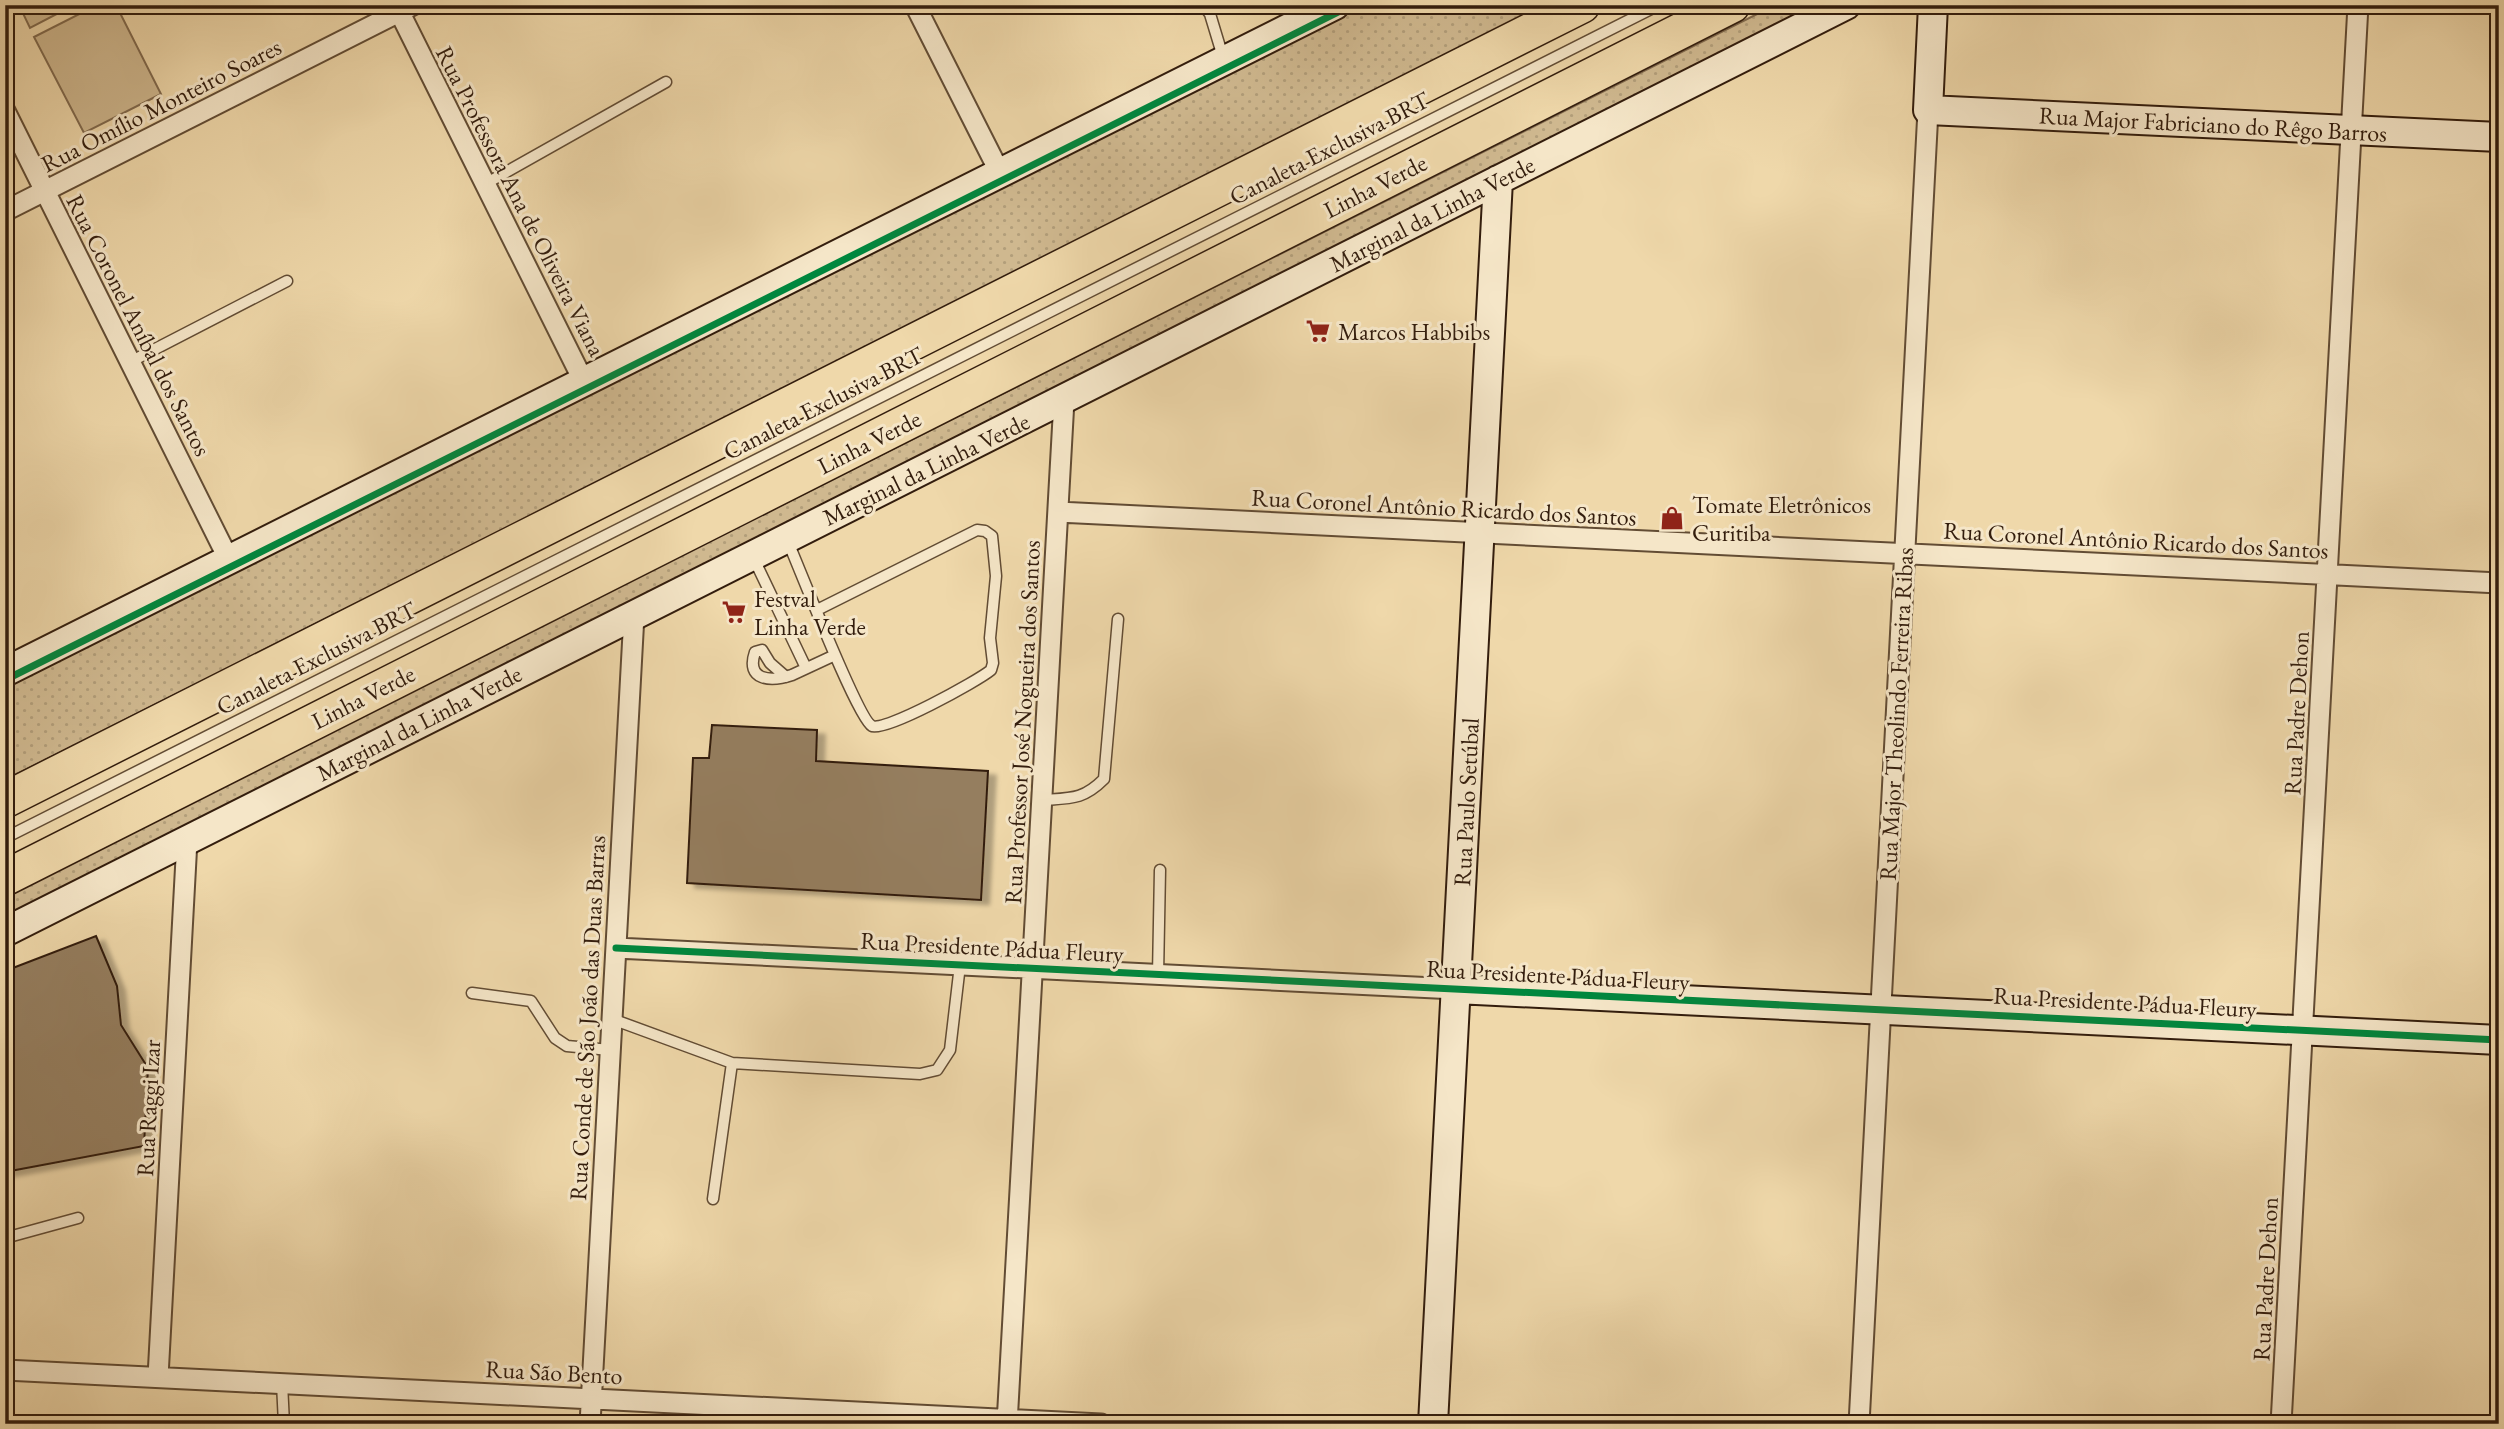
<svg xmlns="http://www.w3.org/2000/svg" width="2504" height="1429" viewBox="0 0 2504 1429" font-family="'EB Garamond',serif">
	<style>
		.grass { fill: url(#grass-dots); stroke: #816a4e; stroke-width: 2 }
		.garden { fill: #cfb88f; stroke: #816a4e; stroke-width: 2 }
		.building { fill: #957e5f; stroke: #331d0d; stroke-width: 2; filter: url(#shadow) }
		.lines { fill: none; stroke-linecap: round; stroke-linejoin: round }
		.lane-casing { stroke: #624c34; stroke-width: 13 }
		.street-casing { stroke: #624c34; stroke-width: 23 }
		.secondary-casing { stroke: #331d0d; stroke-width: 32 }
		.highway-casing { stroke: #331d0d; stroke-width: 38 }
		.lane { stroke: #f5e6c8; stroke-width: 10 }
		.street { stroke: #f5e6c8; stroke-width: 19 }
		.secondary { stroke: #f5e6c8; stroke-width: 28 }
		.highway { stroke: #efd8aa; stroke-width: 35 }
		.cycleway-casing { stroke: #f5e6c8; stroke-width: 11 }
		.cycleway { stroke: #00873e; stroke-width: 7 }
		.labels { text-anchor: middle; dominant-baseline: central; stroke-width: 6; stroke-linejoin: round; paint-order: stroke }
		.street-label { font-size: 24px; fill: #331d0d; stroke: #f5e6c8 }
		.poi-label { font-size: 24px; fill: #331d0d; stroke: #f5e6c8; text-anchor: start }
	</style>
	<defs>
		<pattern id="grass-dots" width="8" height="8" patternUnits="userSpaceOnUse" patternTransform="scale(1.75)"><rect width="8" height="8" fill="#cfb88f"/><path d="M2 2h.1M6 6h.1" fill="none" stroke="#b29e7a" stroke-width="1.8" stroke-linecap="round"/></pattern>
		<filter id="shadow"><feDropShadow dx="8" dy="4.5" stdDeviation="2" flood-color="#0004"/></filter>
	</defs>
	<rect width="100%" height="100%" fill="#efd8aa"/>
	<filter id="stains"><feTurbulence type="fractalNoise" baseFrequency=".00286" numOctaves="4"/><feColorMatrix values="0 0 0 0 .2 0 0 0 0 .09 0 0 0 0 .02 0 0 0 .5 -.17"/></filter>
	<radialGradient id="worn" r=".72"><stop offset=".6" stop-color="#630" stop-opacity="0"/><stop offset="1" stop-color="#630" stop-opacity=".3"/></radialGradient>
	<path class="grass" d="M1347,5H1545L5,780V687Z
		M1775,5H1821L5,920V896Z"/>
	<path class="garden" d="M19,5H74L30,28Z
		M97,5H116L161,94L84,133L34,37Z"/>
	<path class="building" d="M712,725L817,730L816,761L988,771L981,900L687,883L693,758H709Z
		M96,936L117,986L121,1025L148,1068L144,1146L5,1172V971Z"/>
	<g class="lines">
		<g class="lane-casing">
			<path id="lane" d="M1203,5L1210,14L1223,57
				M485,184L666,82
				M130,362L287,281
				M788,542C799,567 858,719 872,726C883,733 978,681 991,670L993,663L990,638L996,576L992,536L985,531L977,530L817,610
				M754,559L806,668
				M786,677L770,663L762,650L755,652C745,681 771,682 792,675L835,655
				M1042,800C1071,798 1083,800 1104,779L1118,619
				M5,838L1659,5
				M1158,975L1160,870
				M472,993L531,1001L555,1038L567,1046L610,1050
				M612,1019L732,1063L920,1074L937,1070L950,1050L960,965
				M713,1199L732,1063
				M5,1238L78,1218
				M282,1383L284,1424"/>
		</g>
		<g class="street-casing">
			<path id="street" d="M396,5L584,382
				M915,5L1000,173
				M5,111L229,560
				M5,211L413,5
				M1058,512L2499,583
				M616,948L1456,989
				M5,1370L1101,1424
				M158,1377L187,840
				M590,1424L634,615
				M1007,1424L1064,400
				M1859,1424L1928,110
				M2281,1424L2358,5"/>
		</g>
		<g class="secondary-casing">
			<path id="secondary" d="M1933,5L1928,110L2499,137
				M5,672L1335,5
				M5,932L1846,5
				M1456,989L2499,1040
				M1433,1424L1498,180"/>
		</g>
		<g class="highway-casing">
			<path id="highway" d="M5,800L1582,5
				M5,878L1732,5"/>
		</g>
		<use href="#lane" class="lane"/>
		<use href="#street" class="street"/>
		<use href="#secondary" class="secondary"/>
		<use href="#highway" class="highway"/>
		<g class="cycleway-casing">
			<path id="cycleway" d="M5,680L1352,5
				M616,948L2499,1040"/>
		</g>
		<use href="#cycleway" class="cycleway"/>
	</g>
	<defs>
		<g id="supermarket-bare" transform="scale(1.89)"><path d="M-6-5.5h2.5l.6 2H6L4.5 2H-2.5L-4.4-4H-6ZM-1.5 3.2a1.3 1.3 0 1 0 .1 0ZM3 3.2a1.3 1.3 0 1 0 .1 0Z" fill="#8f2418" stroke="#f5e6c8" stroke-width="2.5" paint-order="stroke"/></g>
		<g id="shop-bare" transform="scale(1.89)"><path d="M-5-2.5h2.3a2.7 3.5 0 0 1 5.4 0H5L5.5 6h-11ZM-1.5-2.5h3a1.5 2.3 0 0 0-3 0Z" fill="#8f2418" stroke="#f5e6c8" stroke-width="2.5" paint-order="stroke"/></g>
	</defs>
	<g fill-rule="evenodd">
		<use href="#supermarket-bare" x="1318" y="331"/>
		<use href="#shop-bare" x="1672" y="518"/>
		<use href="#supermarket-bare" x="734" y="612"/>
	</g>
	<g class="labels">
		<g class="street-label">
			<text transform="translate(161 105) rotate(-27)">Rua Omílio Monteiro Soares</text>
			<text transform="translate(2213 124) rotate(3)">Rua Major Fabriciano do Rêgo Barros</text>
			<text transform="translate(1329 148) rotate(-27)">Canaleta Exclusiva BRT</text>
			<text transform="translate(1375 186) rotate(-27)">Linha Verde</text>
			<text transform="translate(521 201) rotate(63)">Rua Professora Ana de Oliveira Viana</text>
			<text transform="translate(1432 214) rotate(-27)">Marginal da Linha Verde</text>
			<text transform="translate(139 325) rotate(63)">Rua Coronel Aníbal dos Santos</text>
			<text transform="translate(823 403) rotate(-27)">Canaleta Exclusiva BRT</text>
			<text transform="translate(869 442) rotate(-27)">Linha Verde</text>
			<text transform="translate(926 469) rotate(-26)">Marginal da Linha Verde</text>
			<text transform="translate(1444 507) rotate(3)">Rua Coronel Antônio Ricardo dos Santos</text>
			<text transform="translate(2136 540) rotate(3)">Rua Coronel Antônio Ricardo dos Santos</text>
			<text transform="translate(316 658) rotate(-27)">Canaleta Exclusiva BRT</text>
			<text transform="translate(363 697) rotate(-27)">Linha Verde</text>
			<text transform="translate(2296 713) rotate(-87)">Rua Padre Dehon</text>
			<text transform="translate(1896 714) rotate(-87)">Rua Major Theolindo Ferreira Ribas</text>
			<text transform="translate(1022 722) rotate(-87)">Rua Professor José Nogueira dos Santos</text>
			<text transform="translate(419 723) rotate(-27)">Marginal da Linha Verde</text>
			<text transform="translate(1466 802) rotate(-87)">Rua Paulo Setúbal</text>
			<text transform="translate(992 947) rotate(3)">Rua Presidente Pádua Fleury</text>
			<text transform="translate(1558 975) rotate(3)">Rua Presidente Pádua Fleury</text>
			<text transform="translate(2125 1002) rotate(3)">Rua Presidente Pádua Fleury</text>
			<text transform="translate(587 1018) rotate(-87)">Rua Conde de São João das Duas Barras</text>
			<text transform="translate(148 1108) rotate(-87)">Rua Raggi Izar</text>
			<text transform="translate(2265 1279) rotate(-87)">Rua Padre Dehon</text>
			<text transform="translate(554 1372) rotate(3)">Rua São Bento</text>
		</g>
		<g class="poi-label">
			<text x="1338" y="331">Marcos Habbibs</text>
			<text x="1692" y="504">Tomate Eletrônicos<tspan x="1692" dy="28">Curitiba</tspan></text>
			<text x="754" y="598">Festval<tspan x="754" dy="28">Linha Verde</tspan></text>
		</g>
	</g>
	<rect width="2504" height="1429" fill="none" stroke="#efd8aa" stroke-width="28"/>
	<rect x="7" y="7" width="2490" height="1415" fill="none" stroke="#331d0d" stroke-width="3.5"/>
	<rect x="14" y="14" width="2476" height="1401" fill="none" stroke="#331d0d" stroke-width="2"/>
	<rect width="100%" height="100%" filter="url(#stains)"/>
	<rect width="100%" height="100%" fill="url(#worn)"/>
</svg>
